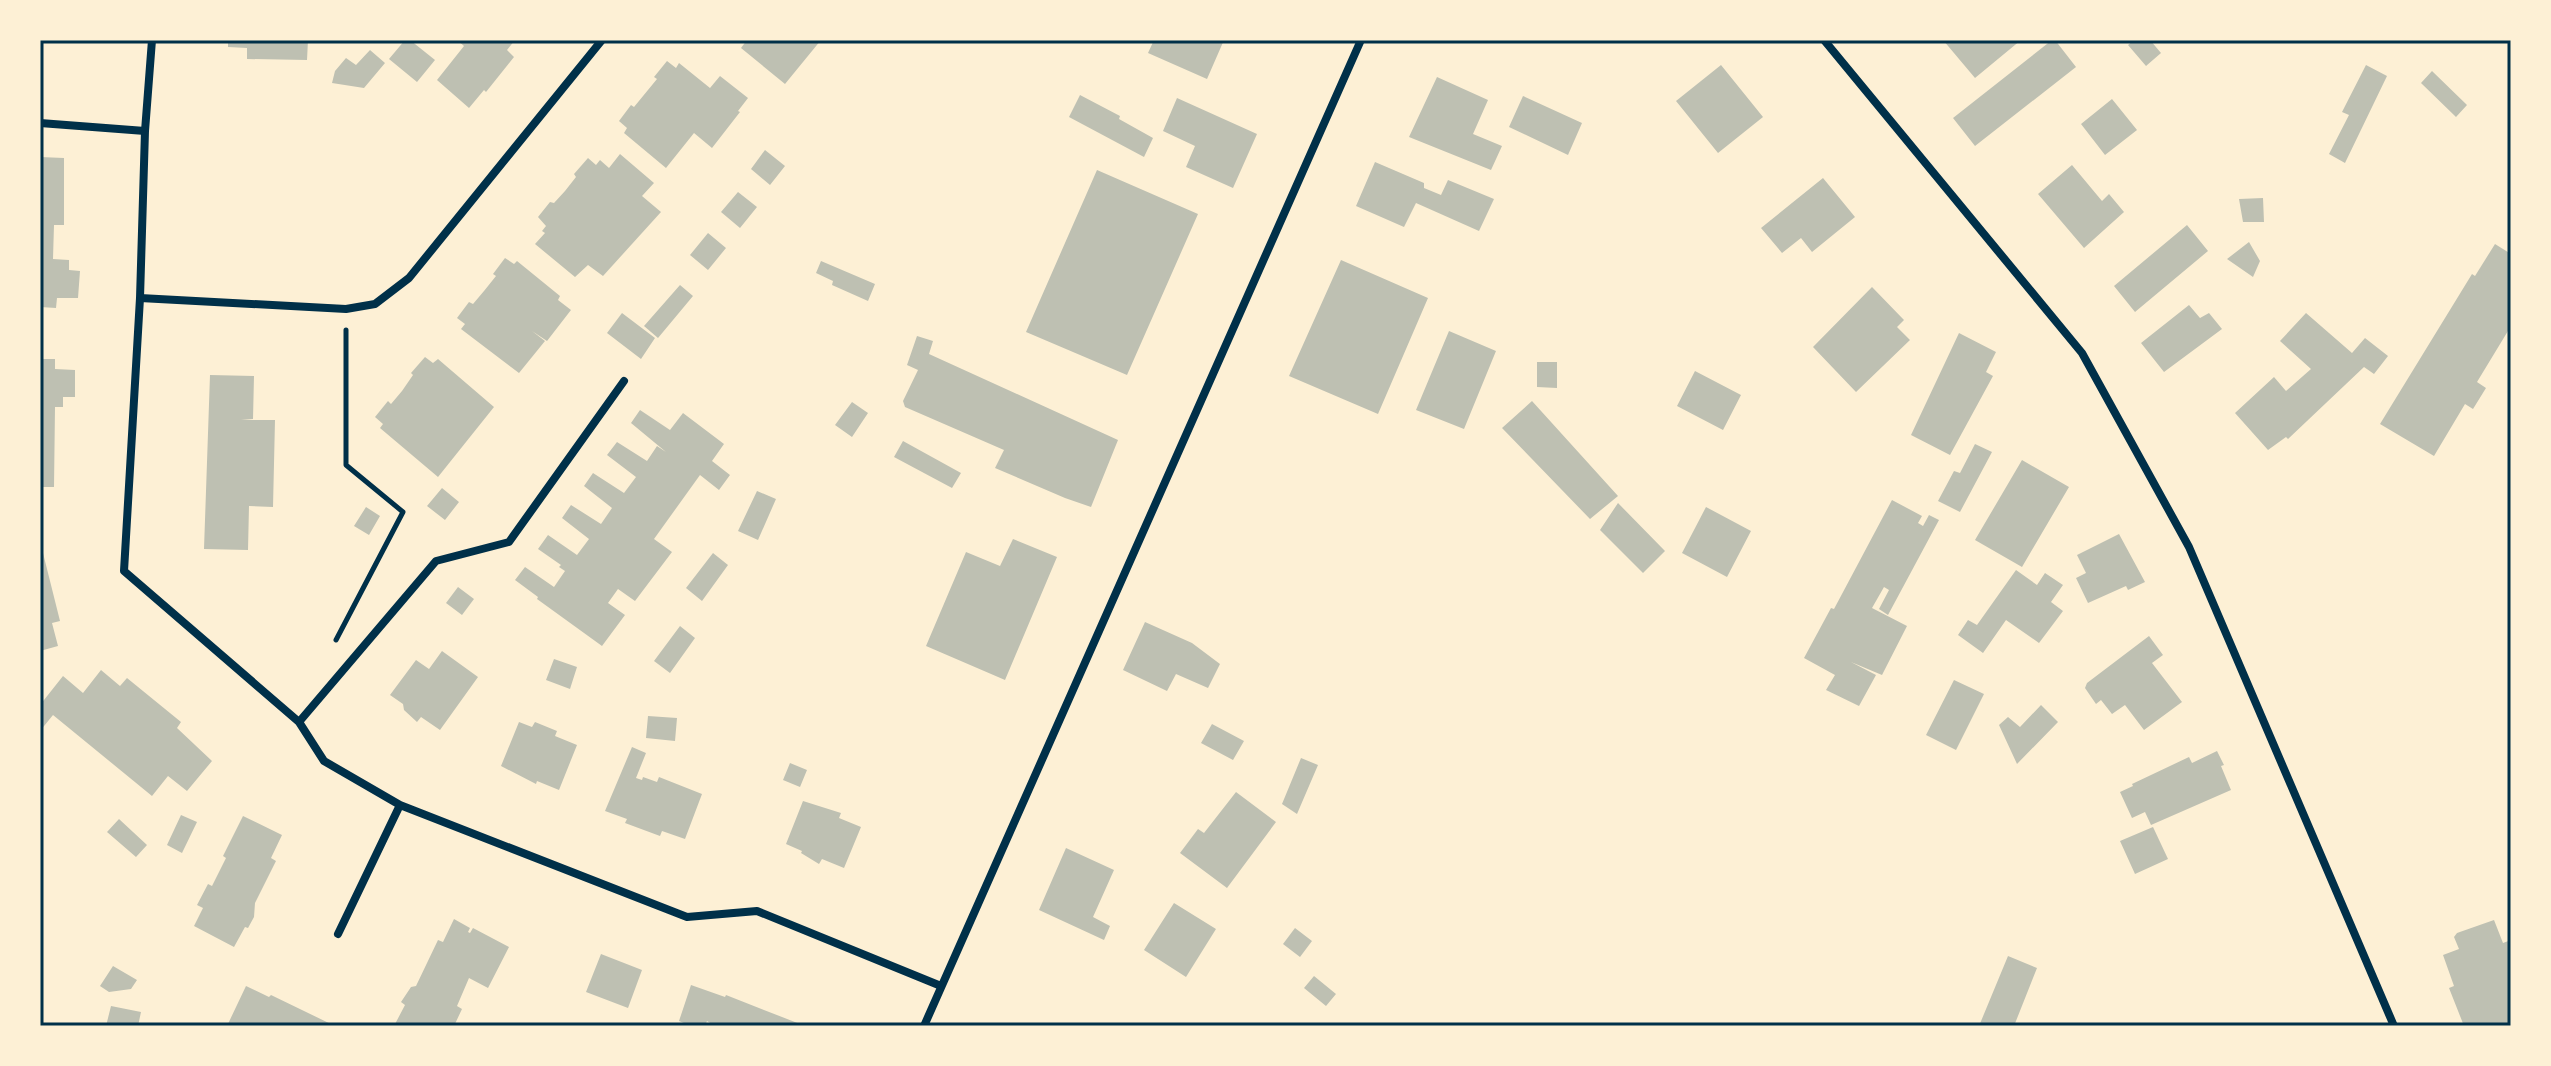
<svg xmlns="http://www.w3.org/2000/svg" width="2551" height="1066" viewBox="0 0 2551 1066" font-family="Arial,sans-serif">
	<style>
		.building { fill: #bec0b2 }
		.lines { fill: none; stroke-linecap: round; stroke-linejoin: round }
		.path { stroke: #003049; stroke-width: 5 }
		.minor { stroke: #003049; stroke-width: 8 }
		.neatline { fill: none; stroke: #003049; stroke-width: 3 }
	</style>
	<rect width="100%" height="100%" fill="#fdf0d5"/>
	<path class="building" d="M228,40H308L307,60L247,59V48L228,47Z
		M405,40H410L435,60L417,82L389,59Z
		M457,40H515L507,50L514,57L486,92L484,90L469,108L437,80L464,46Z
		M747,40H821L785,84L741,48Z
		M1154,40H1224L1207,79L1148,53Z
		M1943,40H2021L1975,78Z
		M2052,40H2055L2076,67L1975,146L1953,118Z
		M2134,40H2150L2161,53L2146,66L2128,45Z
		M370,50L385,63L364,88L332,83L335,71L346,58L356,65Z
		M667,61L676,68L679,63L710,88L720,76L748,98L738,111L740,112L712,148L694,133L666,168L624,133L627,128L619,121L631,105L634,107L657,79L654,77Z
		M1721,65L1763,117L1718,153L1676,101Z
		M2366,65L2387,76L2345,163L2329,154L2349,115L2342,112Z
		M2432,71L2467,105L2456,117L2421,83Z
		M1437,77L1488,100L1473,134L1502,146L1491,170L1409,137Z
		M1080,95L1120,116L1119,119L1153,138L1144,157L1069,117Z
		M1523,96L1582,123L1568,155L1509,127Z
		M1177,98L1257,134L1233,188L1186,167L1195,146L1163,131Z
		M2112,99L2137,130L2105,155L2081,124Z
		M765,150L785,166L770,185L751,169Z
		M620,154L654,183L642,196L661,212L603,276L588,265L575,277L535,244L545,233L542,231L546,226L538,217L550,202L554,203L565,191L576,177L574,174L588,158L596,165L600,160L609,168Z
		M40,157L64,158V225H54L53,259L69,260V270L80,271L78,298H57L56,308L40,307Z
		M1375,162L1424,183V188L1441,195L1448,180L1494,199L1479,231L1416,203L1404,227L1356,206Z
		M2072,165L2102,201L2109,194L2124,212L2084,248L2038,194Z
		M1097,170L1198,214L1127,375L1026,332Z
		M1823,178L1855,217L1812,252L1801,238L1782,253L1761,228Z
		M738,192L757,207L740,228L721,212Z
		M2263,198L2264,222H2243L2239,199Z
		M2187,225L2208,251L2135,312L2114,286Z
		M708,233L726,248L708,270L690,255Z
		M2249,242L2260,261L2253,277L2227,259Z
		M2495,244L2511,254V326L2477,382L2486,388L2473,409L2465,404L2434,456L2380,424L2472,274L2475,276Z
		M505,258L514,264L517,261L560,296L558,300L571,310L547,341L532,331L545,341L519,373L461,329L465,324L457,318L469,302L473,304L484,291L496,276L493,274Z
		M1341,260L1428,298L1378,414L1289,376Z
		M821,261L875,284L868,301L832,285L833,281L816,273Z
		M680,285L693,296L658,338L644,326Z
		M1872,287L1904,320L1897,327L1910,340L1856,392L1813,347Z
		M2189,305L2200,318L2209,313L2222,329L2164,372L2141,343Z
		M622,313L655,338L641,359L607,333Z
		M2306,313L2352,353L2365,338L2388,356L2374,374L2364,367L2288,439L2286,437L2268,450L2235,413L2274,377L2286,391L2311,369L2280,341Z
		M1449,331L1496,351L1464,429L1416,410Z
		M1959,333L1996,352L1986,372L1993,376L1950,455L1911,435Z
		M917,336L933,341L929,354L1118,440L1091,507L1065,498L995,468L1004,450L905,407L903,401L918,370L907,365Z
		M425,357L433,363L438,359L494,407L438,477L380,428L383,424L375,417L388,401L391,404L402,391L413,375L411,373Z
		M40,359H55V369L75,370V397H63V407H55L54,487H40Z
		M1537,362H1557V388L1537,387Z
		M1695,371L1741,395L1723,430L1677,406Z
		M210,375L254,376L253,419L241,420H275L273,507L249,506L248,550L204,549Z
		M1532,401L1618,496L1590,519L1502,428Z
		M852,402L868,413L852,437L835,425Z
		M640,410L670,430L683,413L724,444L712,461L730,475L719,490L700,475L654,539L672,552L635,601L618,589L608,603L625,615L602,646L537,599L538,597L515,580L525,567L554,587L565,571L559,567L561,565L538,549L548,535L577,555L589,539L562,518L571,505L601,524L612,508L584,486L593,473L624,493L636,477L607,455L617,442L647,461L657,446L666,452L631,423Z
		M903,441L961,473L952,488L894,457Z
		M1975,444L1992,452L1960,512L1938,501L1954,471L1960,473Z
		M2022,460L2069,487L2022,567L1975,540Z
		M442,488L459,502L445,520L427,506Z
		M757,491L776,499L758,540L738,531Z
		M1892,500L1922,516L1918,523L1923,526L1929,515L1939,520L1888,615L1879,609L1889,590L1884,587L1872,608L1907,626L1882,675L1851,662L1876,675L1859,706L1826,690L1835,675L1804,658L1831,608L1834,609Z
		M1618,503L1665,551L1643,573L1600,530Z
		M366,507L380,516L369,535L354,526Z
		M1706,507L1751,531L1727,577L1682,553Z
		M2119,534L2145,582L2128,590L2126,586L2088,603L2076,578L2086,573L2077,555Z
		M1013,539L1057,557L1005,680L926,646L966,552L1000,566Z
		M43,553L60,621L52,623L58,646L40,651V554Z
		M713,553L728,565L702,601L686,588Z
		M2016,570L2037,585L2045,573L2063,585L2051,602L2063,611L2039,643L2006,620L1983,653L1958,635L1968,620L1977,625Z
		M458,587L474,599L462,615L446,603Z
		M1145,622L1192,643L1220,664L1208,688L1176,674L1167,691L1123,670Z
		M680,626L695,638L670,673L654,661Z
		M2149,636L2163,655L2152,663L2182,702L2144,730L2125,705L2112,714L2101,700L2096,704L2085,688L2087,683Z
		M442,651L478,677L440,730L421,717L417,722L404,710L403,704L390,695L416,660L429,669Z
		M554,659L577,667L570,689L546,680Z
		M101,670L120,686L127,678L181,722L177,728L212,761L187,791L168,776L152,796L53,715L40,731V705L63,676L83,693Z
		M1954,680L1984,694L1956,750L1926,735Z
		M2041,705L2058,722L2017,764L1999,725L2008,717L2020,727Z
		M648,716L677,718L675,741L646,738Z
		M519,722L532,727L535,722L557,731L555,736L577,745L559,790L537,781L536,784L501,766Z
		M1212,724L1244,741L1233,760L1201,743Z
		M632,747L646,753L636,778L642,780L643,777L657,782L659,777L702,794L685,839L662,831L660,836L625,823L627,819L605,811Z
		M2217,751L2224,765L2221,766L2231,790L2151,825L2145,812L2132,818L2120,792L2133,786L2132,784L2189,757L2192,763Z
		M1301,758L1318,765L1297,814L1282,804Z
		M790,763L807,770L800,787L783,780Z
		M1236,792L1276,822L1227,888L1180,853L1198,829L1204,833Z
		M803,801L841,813L839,818L861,827L844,868L822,859L819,864L801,853L802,851L786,844Z
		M181,815L197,822L182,853L167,845Z
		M243,816L282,835L271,858L276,861L255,903L254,917L248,928L245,927L234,947L194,926L203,908L197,905L208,884L212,886L226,858L223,856Z
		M119,819L147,845L136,857L107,832Z
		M2153,827L2168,859L2135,874L2120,841Z
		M1066,848L1114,870L1093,917L1110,926L1104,940L1039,910Z
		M1174,903L1216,929L1186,977L1144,950Z
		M454,919L470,928L468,932L470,933L473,928L509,947L488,988L469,978L457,1006L462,1009L454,1026H394L405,1005L401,1002L411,987L416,986L438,940L443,942Z
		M2494,920L2503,943L2511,940V1026H2464L2449,988L2454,986L2443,955L2459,949L2454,937L2457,933Z
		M1295,928L1312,941L1300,957L1283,944Z
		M601,954L642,970L628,1008L586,992Z
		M2008,956L2037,968L2014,1026H1979Z
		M113,966L137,980L131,989L109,992L100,986Z
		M1314,976L1336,994L1326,1006L1304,988Z
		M691,985L725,997L726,995L805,1026H715L707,1021L705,1026H691L679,1021Z
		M246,986L269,997L271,995L335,1026H227Z
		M111,1006L141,1012L138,1026H106Z"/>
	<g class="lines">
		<path class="path" d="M336,640L403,512L346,465V330"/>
		<path class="minor" d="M152,40L145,131L140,298L124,571L299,722L324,761L400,805L687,917L757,911L941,986
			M1824,40L2082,353L2189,547L2394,1026
			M40,123L145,131
			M140,298L346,309L375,304L409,278L602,40
			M299,722L436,561L509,542L624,381
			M338,934L400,805
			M924,1026L1361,40"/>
	</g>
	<rect width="2551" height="1066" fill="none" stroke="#fdf0d5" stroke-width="84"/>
	<rect x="42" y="42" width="2467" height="982" class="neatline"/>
</svg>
